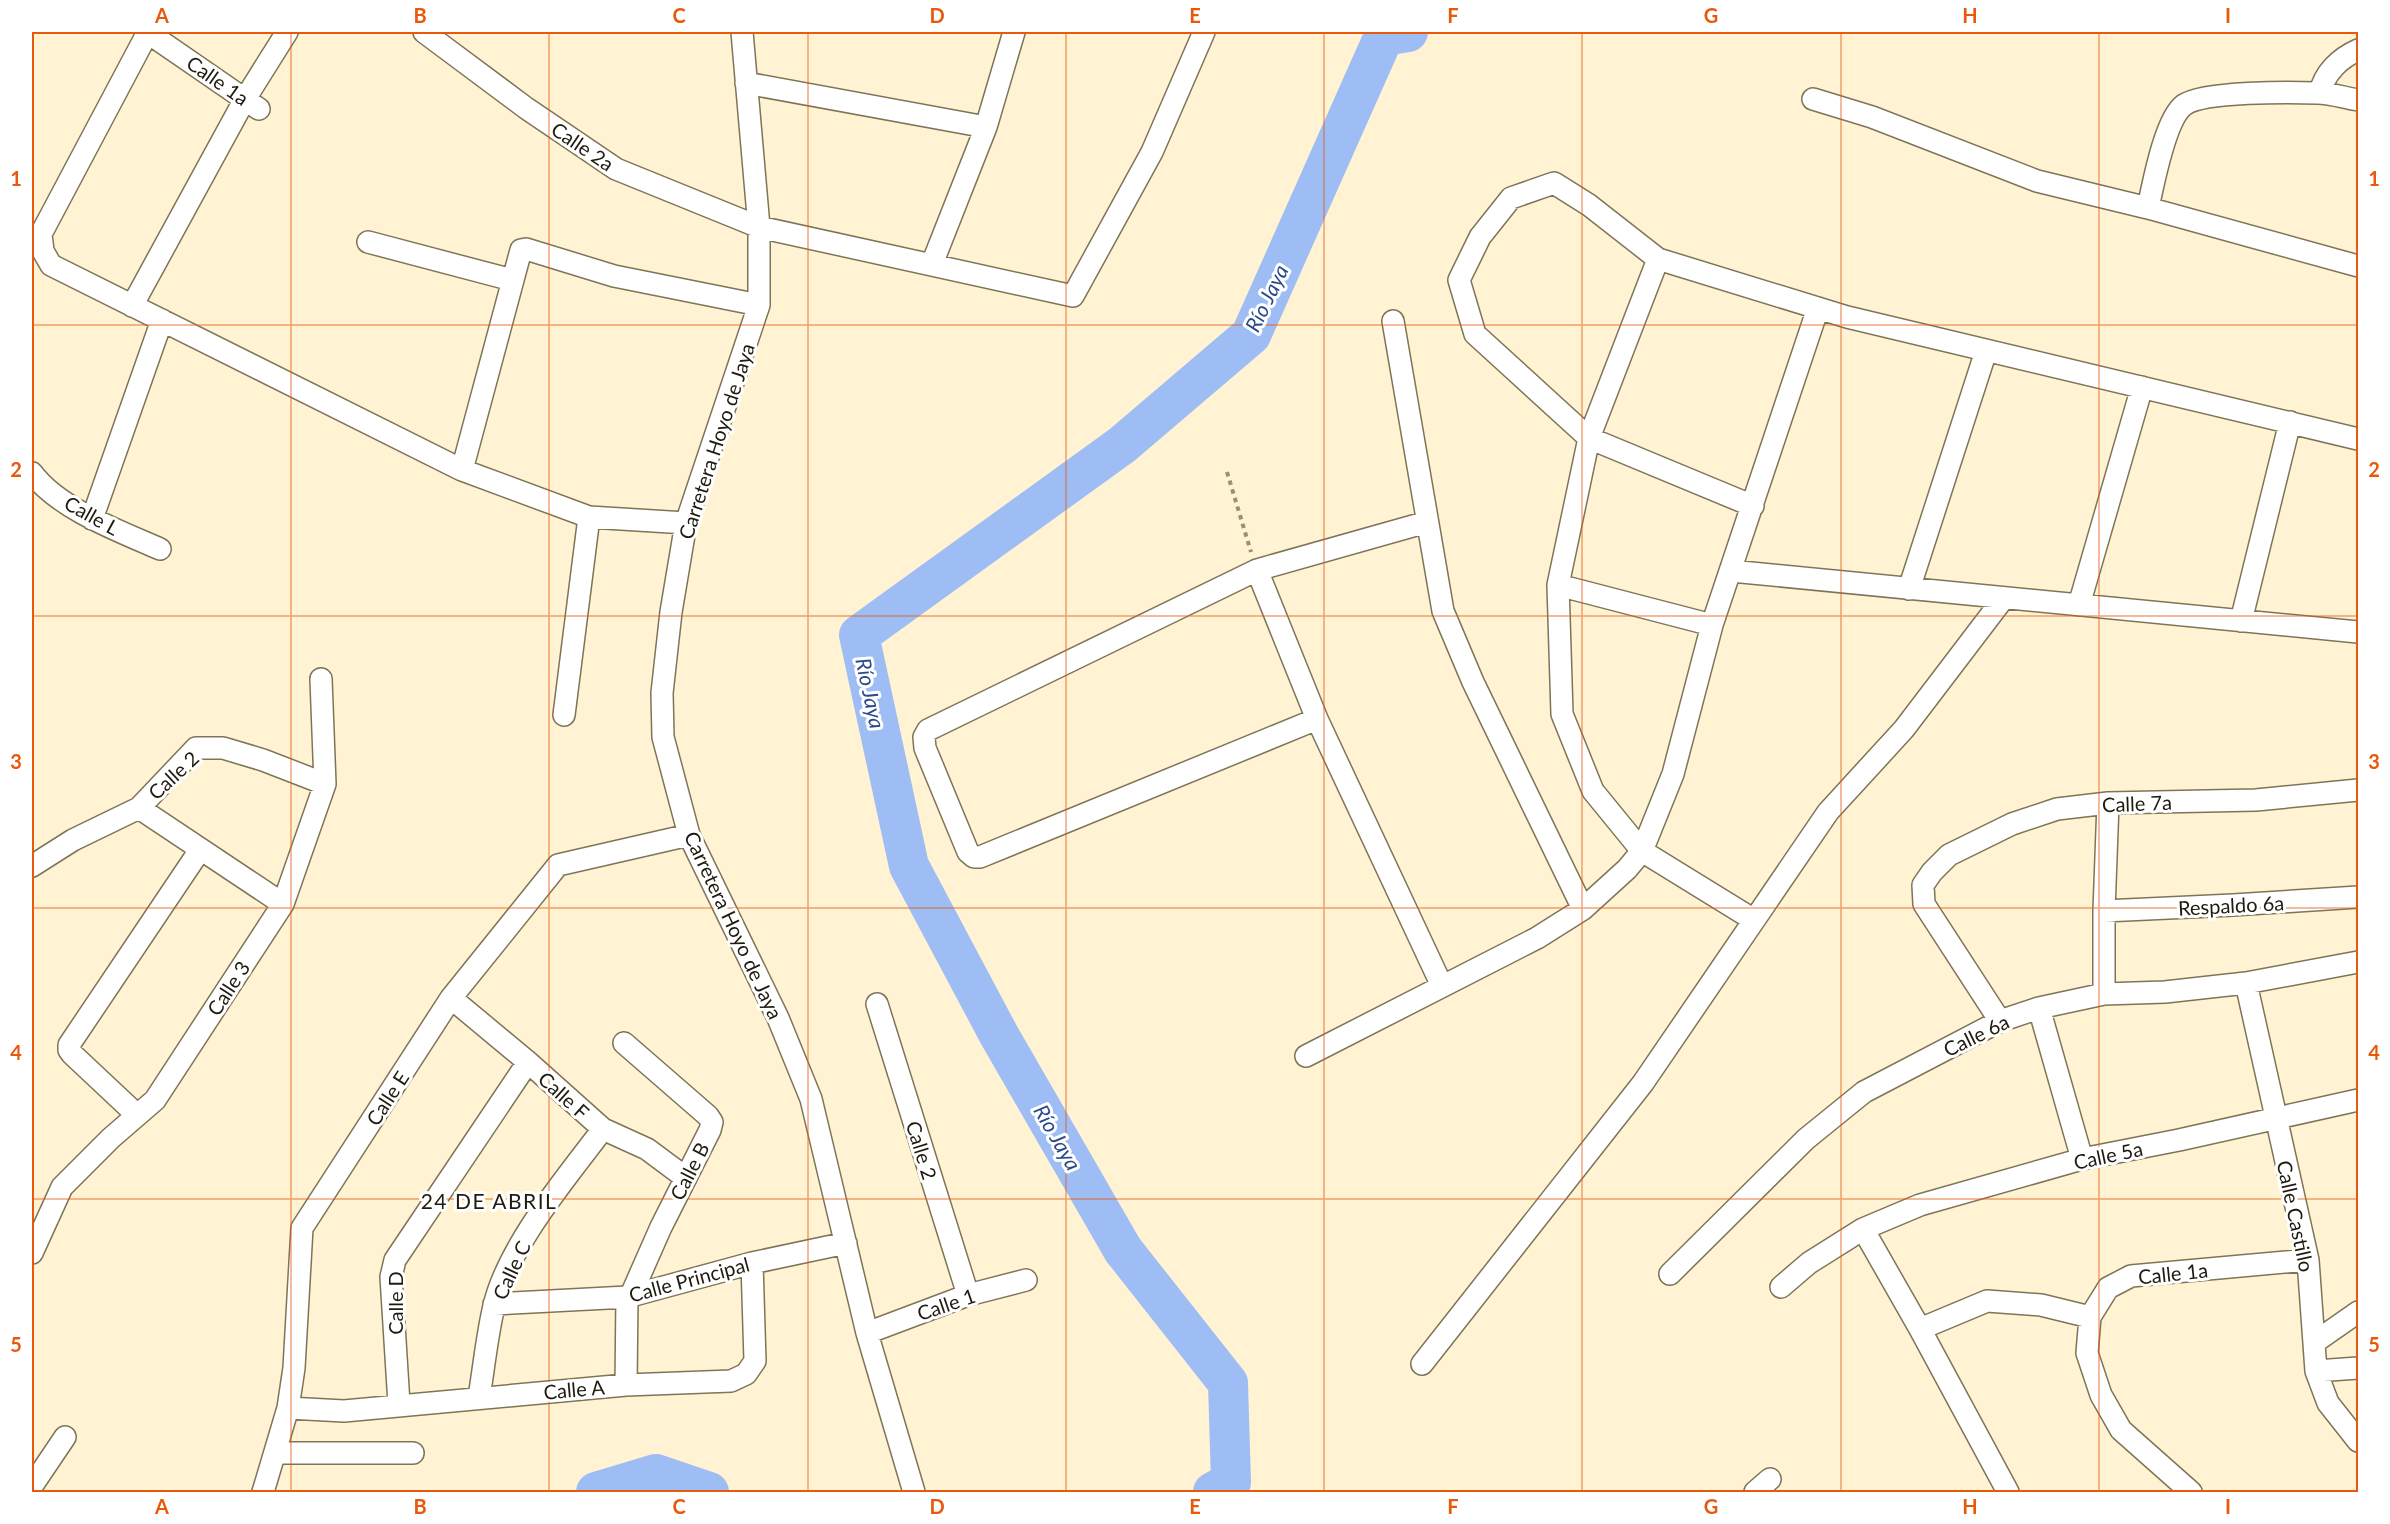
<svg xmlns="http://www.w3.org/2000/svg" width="2390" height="1524" viewBox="0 0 2390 1524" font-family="Lato,sans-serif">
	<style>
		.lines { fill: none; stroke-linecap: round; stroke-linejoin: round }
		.river { stroke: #9fbdf5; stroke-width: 40 }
		.minor-casing { stroke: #7e7457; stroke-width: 24 }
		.path { stroke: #999079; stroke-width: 4; stroke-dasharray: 4.5 4.5; stroke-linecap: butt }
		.minor { stroke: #fff; stroke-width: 21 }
		.grid { fill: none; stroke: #e8590c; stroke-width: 1.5; stroke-opacity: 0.55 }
		.labels { text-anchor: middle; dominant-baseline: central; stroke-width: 6; stroke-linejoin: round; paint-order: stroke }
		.street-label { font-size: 20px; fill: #1f1b0f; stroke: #fff }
		.water-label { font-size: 21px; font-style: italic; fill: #29498b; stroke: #fff }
		.neighbourhood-label { font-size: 21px; letter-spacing: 1.5px; fill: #1f1b0f; stroke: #fff }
		.neatline { fill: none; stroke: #e8590c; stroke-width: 2 }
		.grid-label { font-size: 20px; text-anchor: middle; font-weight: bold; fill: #e8590c }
	</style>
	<rect width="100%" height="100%" fill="#fff3d3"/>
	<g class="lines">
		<path class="river" d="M596,1492L656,1474L709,1492
			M1213,1492L1231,1482L1228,1383L1123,1250L999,1035L909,866L859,635L1122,445L1251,335L1384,36L1408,32"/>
		<g class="minor-casing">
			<path id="minor" d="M147,32L259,109
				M148,32L41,234L43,251L51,265L462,470L589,517L686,523
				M424,32L526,108L616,169L759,227L1073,296L1152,152L1204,32
				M742,32L759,227V305L686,523L671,612L662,693L663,737L689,835L778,1018L811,1099L867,1333L914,1492
				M746,83L986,127
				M2320,93C2324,73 2340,58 2358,50
				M1813,99L1872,117L2037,181L2148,208L2358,266
				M2148,208C2153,185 2165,119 2184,105C2203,91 2292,92 2317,93C2331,93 2345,98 2358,100
				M368,242L512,280
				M1658,259L1589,438L1558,585L1562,714L1593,791L1642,851L1754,920
				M932,264L986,127L1014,32
				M132,306L245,99L287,32
				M1393,321L1443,611L1473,682L1583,909
				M462,470L521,250L526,249L614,276L759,305
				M32,473C59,509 119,531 160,549
				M1753,506L1589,438L1475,334L1459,280L1480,237L1511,198L1554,183L1589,205L1658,259L1847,317L2358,439
				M92,519L162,320
				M1257,570L1317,719L1442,986
				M1731,571C1940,592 2149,612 2358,632
				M1558,585L1712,625
				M1909,589L1986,351
				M2079,605L2142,387
				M2241,621L2290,422
				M564,715L589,517
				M1317,719L980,857H974L968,852L925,748L924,737L928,730L1257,570L1427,522
				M139,808L283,904
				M32,866L73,840L139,808L196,748H223L263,760L325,784
				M2104,911L2233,905L2358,897
				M2246,983L2308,1260L2316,1371L2328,1403L2358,1441
				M2104,994V911L2108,803
				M451,998L528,1062L603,1129L647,1149L686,1178
				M877,1004L968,1295
				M2039,1008L2082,1159
				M2000,1021L1924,904L1923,885L1932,872L1949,855L2012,824L2057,809L2108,803L2256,800L2358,790
				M624,1043L708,1116L712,1122L710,1130L661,1227L631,1295
				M1306,1056L1537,938L1583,909L1627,869L1642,851L1673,774L1712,625L1818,308
				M137,1115L72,1054L69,1050V1045L200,850
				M1863,1229L1920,1205L2082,1159L2179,1140L2358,1100
				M32,1253L62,1187L111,1138L155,1100L283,904L325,784L321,679
				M1670,1274L1806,1139L1864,1092L2000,1021L2039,1008L2104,994L2165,992L2246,983L2358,962
				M1781,1287L1809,1263L1863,1229L1920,1329L2008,1492
				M494,1304L627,1297L752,1263L846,1243
				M1920,1329L1987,1301L2041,1305L2090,1317
				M867,1333L968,1295L1026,1280
				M2315,1342L2358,1312
				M1422,1364L1643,1083L1828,812L1904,729L2003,599
				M2316,1371L2358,1368
				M626,1385L627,1297
				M479,1397C484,1367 487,1335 494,1306C508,1246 566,1178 603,1129
				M399,1404L391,1277L395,1260L528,1062
				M288,1408L344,1411L626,1385L731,1381L746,1374L755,1361L752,1263
				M276,1453H413
				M32,1486L65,1437
				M263,1492L288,1408L294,1368L302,1228L451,998L558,865L689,835
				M1755,1492L1770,1479
				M2191,1492L2121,1430L2101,1395L2087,1353L2090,1317L2108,1288L2131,1276L2308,1260"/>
		</g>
		<path class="path" d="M1227,472L1251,552"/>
		<use href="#minor" class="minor"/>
	</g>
	<path class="grid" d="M291,32V1492M549,32V1492M808,32V1492M1066,32V1492M1324,32V1492M1582,32V1492M1841,32V1492M2099,32V1492M32,325H2358M32,616H2358M32,908H2358M32,1199H2358"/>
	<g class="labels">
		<g class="street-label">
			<text transform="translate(218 80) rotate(35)">Calle 1a</text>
			<text transform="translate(583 146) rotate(34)">Calle 2a</text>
			<text transform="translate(716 441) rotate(-72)">Carretera Hoyo de Jaya</text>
			<text transform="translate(92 515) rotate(29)">Calle L</text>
			<text transform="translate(173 775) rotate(-43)">Calle 2</text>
			<text transform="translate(2137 803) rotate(-2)">Calle 7a</text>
			<text transform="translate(2231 905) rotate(-3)">Respaldo 6a</text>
			<text transform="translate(734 925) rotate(65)">Carretera Hoyo de Jaya</text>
			<text transform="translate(228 988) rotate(-57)">Calle 3</text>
			<text transform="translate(1976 1035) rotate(-26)">Calle 6a</text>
			<text transform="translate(564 1095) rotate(42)">Calle F</text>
			<text transform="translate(387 1098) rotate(-57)">Calle E</text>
			<text transform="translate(922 1150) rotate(73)">Calle 2</text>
			<text transform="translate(2108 1155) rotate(-12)">Calle 5a</text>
			<text transform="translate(689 1171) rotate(-63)">Calle B</text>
			<text transform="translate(2296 1216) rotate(78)">Calle Castillo</text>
			<text transform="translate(511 1270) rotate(-65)">Calle C</text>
			<text transform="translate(2173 1273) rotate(-6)">Calle 1a</text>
			<text transform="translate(689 1279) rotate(-15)">Calle Principal</text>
			<text transform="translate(395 1303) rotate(-90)">Calle D</text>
			<text transform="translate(946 1304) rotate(-19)">Calle 1</text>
			<text transform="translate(574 1389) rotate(-5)">Calle A</text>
		</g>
		<g class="water-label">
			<text transform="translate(1266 298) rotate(-64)">Río Jaya</text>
			<text transform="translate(871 693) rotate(78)">Río Jaya</text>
			<text transform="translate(1058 1137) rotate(60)">Río Jaya</text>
		</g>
		<g class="neighbourhood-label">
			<text x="489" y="1200">24 DE ABRIL</text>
		</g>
	</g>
	<rect width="2390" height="1524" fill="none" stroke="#ffffff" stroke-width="66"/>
	<rect x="33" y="33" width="2324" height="1458" class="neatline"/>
	<g class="grid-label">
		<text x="162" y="23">A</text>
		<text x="420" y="23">B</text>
		<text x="679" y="23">C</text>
		<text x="937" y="23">D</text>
		<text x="1195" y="23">E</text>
		<text x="1453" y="23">F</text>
		<text x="1711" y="23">G</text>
		<text x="1970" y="23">H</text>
		<text x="2228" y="23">I</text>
		<text x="16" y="186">1</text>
		<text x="2374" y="186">1</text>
		<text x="16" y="477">2</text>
		<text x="2374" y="477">2</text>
		<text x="16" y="769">3</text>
		<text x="2374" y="769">3</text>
		<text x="16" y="1060">4</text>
		<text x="2374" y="1060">4</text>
		<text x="16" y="1352">5</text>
		<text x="2374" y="1352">5</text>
		<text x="162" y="1514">A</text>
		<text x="420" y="1514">B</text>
		<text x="679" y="1514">C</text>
		<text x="937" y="1514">D</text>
		<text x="1195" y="1514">E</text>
		<text x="1453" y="1514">F</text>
		<text x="1711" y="1514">G</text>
		<text x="1970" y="1514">H</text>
		<text x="2228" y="1514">I</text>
	</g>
</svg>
